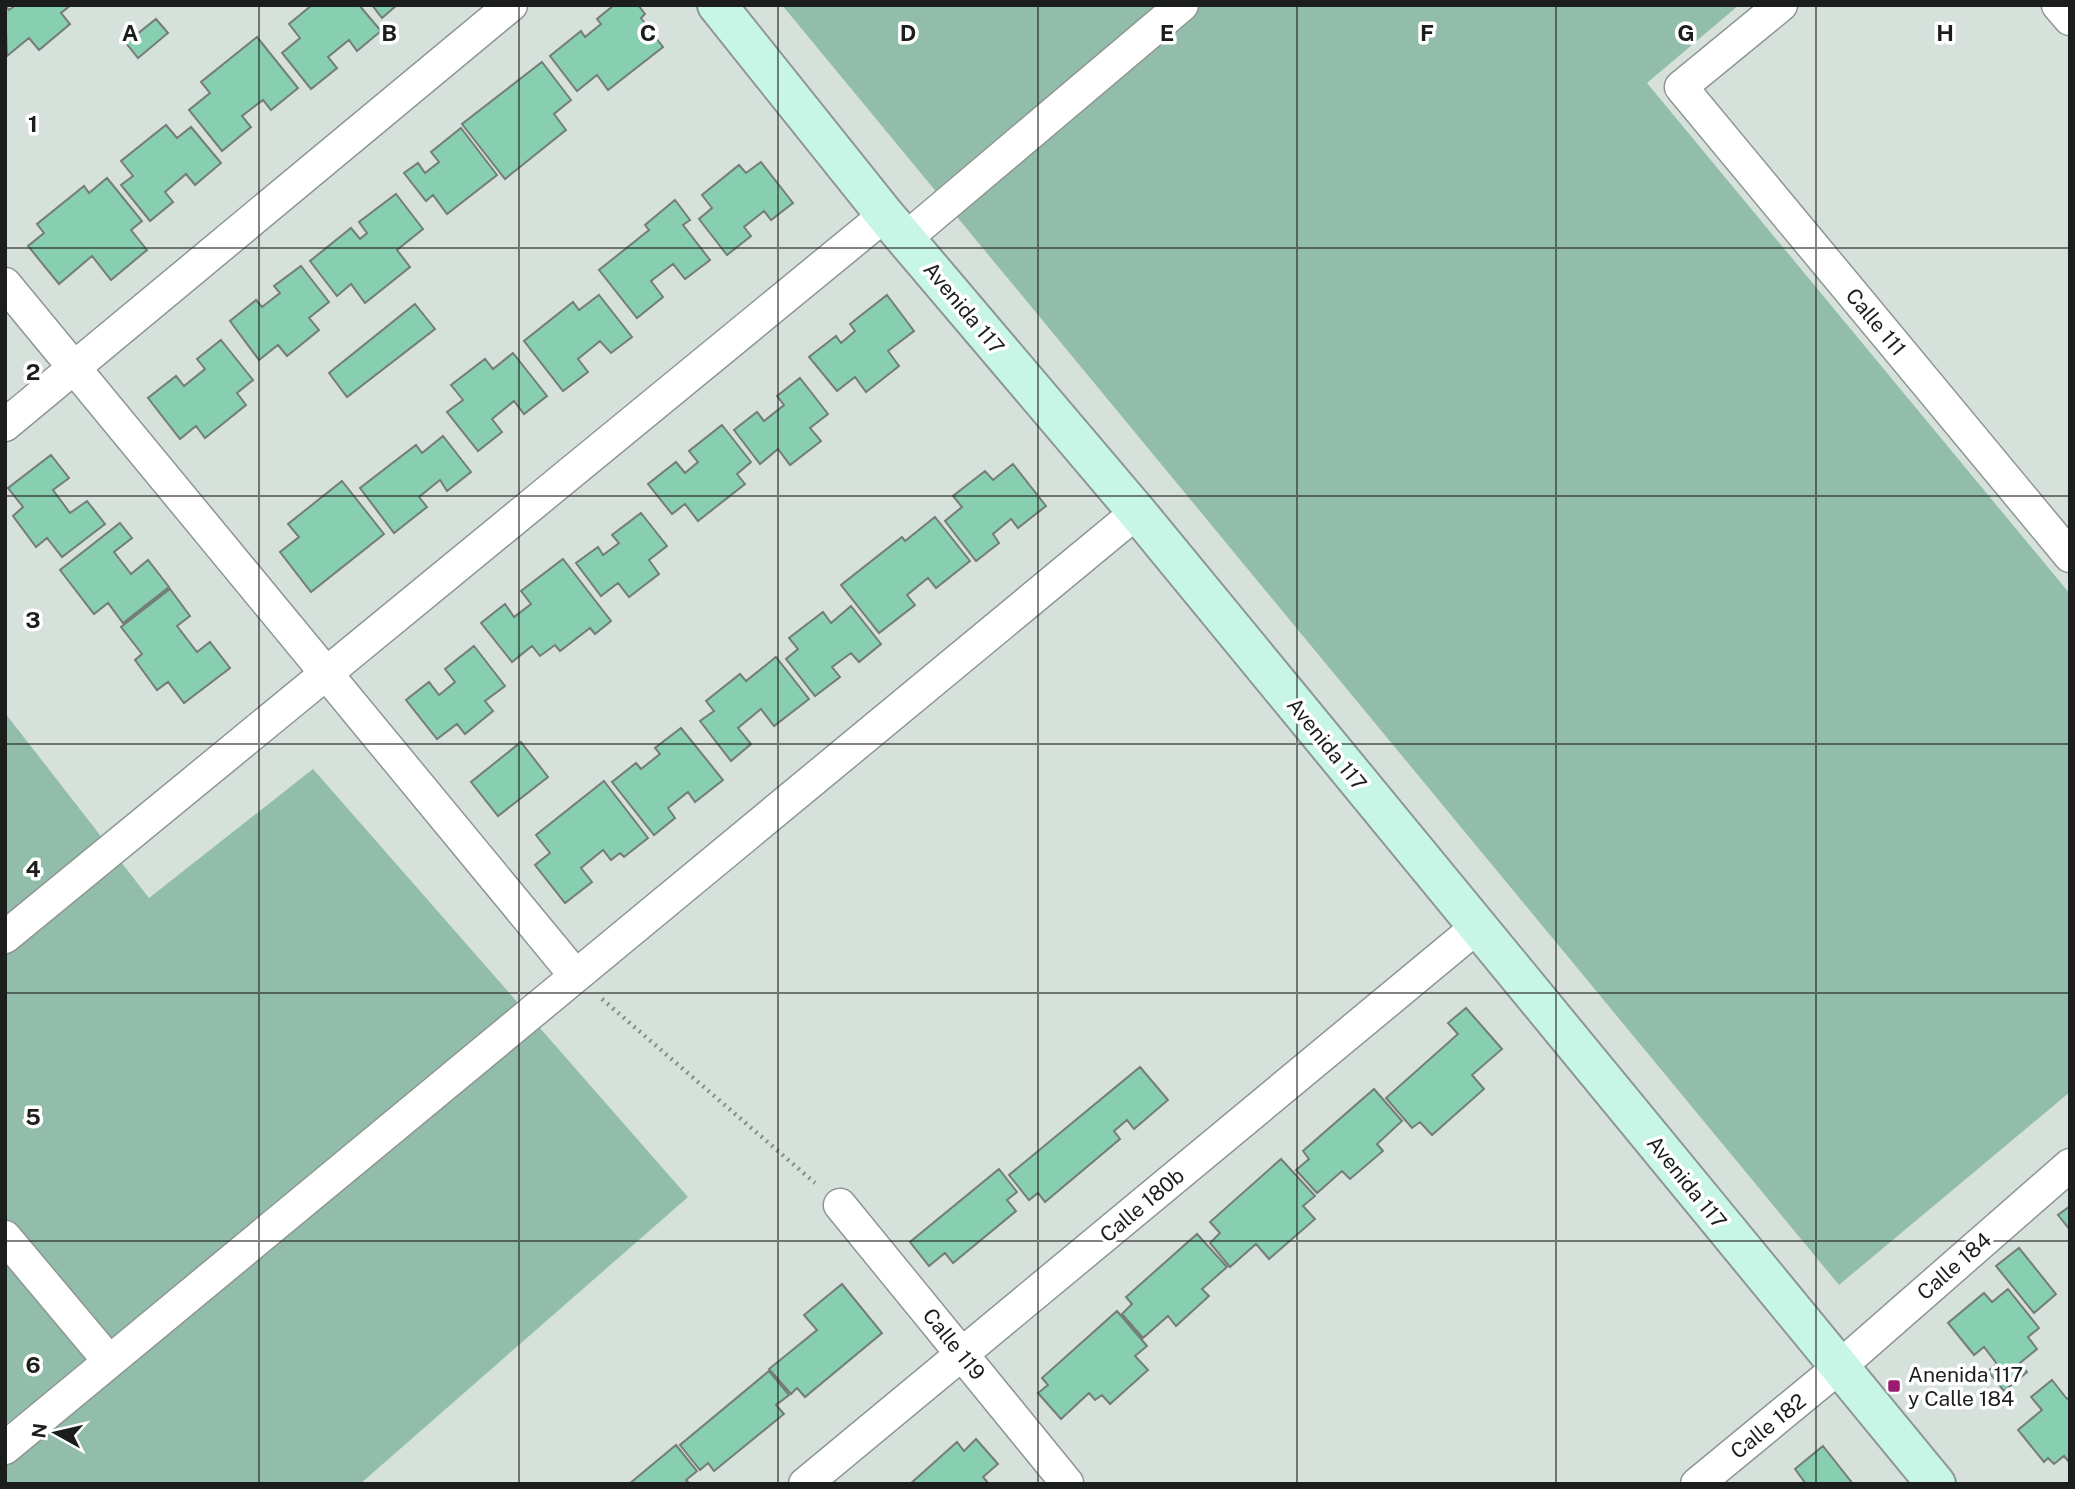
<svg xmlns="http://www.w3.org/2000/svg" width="2075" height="1489" viewBox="0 0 2075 1489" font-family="'Public Sans',sans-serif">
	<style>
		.grass { fill: #92bdaa }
		.building { fill: #87cfb0; stroke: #747d79; stroke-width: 2 }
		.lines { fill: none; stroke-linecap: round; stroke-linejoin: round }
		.street-casing { stroke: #8d9692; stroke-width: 35 }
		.secondary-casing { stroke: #8d9692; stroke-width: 42 }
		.path { stroke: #868d89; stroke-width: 4.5; stroke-dasharray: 2 5; stroke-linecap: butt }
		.street { stroke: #fff; stroke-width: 32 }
		.secondary { stroke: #c8f6e6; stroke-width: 38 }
		.grid { fill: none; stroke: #1b1e1c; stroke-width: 2; stroke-opacity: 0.55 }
		.poi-dot { fill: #9a1b70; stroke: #fff; stroke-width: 2.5 }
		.labels { text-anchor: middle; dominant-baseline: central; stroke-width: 7; stroke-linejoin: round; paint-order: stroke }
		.street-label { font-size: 21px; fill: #1b1e1c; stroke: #fff }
		.poi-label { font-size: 21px; fill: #1b1e1c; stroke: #fff; text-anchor: start }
		.grid-label { font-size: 23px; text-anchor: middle; font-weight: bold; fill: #1b1e1c; stroke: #fff; stroke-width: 7; stroke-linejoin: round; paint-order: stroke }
	</style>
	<rect width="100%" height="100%" fill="#d7e1dc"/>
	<path class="grass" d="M782,5H1739L1647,83L2070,594V1092L1839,1285Z
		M5,713L149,898L313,769L688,1197L360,1484H5Z"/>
	<path class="building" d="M5,5L9,10L16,5H71L61,13L70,24L39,50L29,38L7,56Z
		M312,5H359L381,31L357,51L349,40L328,57L337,68L311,89L282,53L300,38L289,24Z
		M372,5H397L382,18Z
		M614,5H638L645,14L641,18L663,47L608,90L597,75L577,91L550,56L581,31L585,37L601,24L597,19Z
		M156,19L168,33L138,58L126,43Z
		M257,37L298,88L271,110L263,100L242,116L251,127L222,151L189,110L210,93L201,82Z
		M542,62L571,100L554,114L566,130L505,179L462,124Z
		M166,125L177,138L191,127L221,163L195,185L186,174L165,192L173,202L150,221L121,185L133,176L121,161Z
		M461,128L497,175L447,214L433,195L426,201L404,173L418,163L425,173L439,162L431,152Z
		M761,162L793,203L771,220L764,211L744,227L751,236L727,255L699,219L712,208L702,195L739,165L746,173Z
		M107,178L142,221L131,230L147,250L111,280L92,256L59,284L28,246L44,233L37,224L84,186L89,193Z
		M396,194L423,229L397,250L410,267L365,303L351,284L337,296L310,261L351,228L360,239L367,233L359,222Z
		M675,200L690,220L683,225L710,260L685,279L673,264L651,281L663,297L637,318L599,270L649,230L645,225Z
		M301,266L329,302L309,318L319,330L287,356L278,345L259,360L230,321L256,300L262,307L280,293L274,286Z
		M599,295L632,337L611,353L600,341L578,359L588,372L563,391L524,341L573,302L579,310Z
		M887,295L914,331L888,351L899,366L866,392L855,377L837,391L809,357L836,336L841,343L855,331L850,324Z
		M415,304L435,329L347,397L329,373Z
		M221,340L253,380L237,393L246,405L205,438L196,426L180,439L148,398L176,376L184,386L205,369L197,359Z
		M513,353L547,396L524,414L514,401L492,419L502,432L478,451L447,412L463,400L451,385L485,359L493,369Z
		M800,378L828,414L810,428L821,441L790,465L778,449L760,464L734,430L757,412L764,421L784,405L777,396Z
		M722,425L751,462L737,474L745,484L698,521L685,504L672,514L648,484L676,462L685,473L698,462L689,451Z
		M443,436L471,472L447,491L440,480L419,497L427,507L394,533L360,488L416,445L422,453Z
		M51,455L69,478L53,490L70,513L87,501L105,524L62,557L47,538L36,547L13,516L23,507L8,488Z
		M1013,464L1046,506L1018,528L1011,519L993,534L999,543L976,561L945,521L962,507L953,496L985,471L993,480Z
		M342,481L384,534L311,592L280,552L299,537L288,524Z
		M641,513L667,546L649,560L659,574L629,597L618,583L601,596L576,563L598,547L603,555L619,543L612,535Z
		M935,517L970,561L936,588L928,578L907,595L915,605L879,633L841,585L902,537L905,541Z
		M120,523L132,538L114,552L131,574L148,560L169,587L123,623L108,603L94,614L60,570Z
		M563,559L611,621L595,634L590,628L560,651L555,645L540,656L532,646L512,662L481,623L505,604L514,617L531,604L521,591Z
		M170,589L190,616L177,626L197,652L210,642L230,668L184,703L168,682L157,690L135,660L142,654L121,627Z
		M851,606L881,644L859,662L851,653L832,667L840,677L815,696L786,659L798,649L789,638L823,612L831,623Z
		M474,646L505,686L485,701L493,711L465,734L457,724L437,739L406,700L429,682L439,695L455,682L445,669Z
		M776,657L809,699L774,726L761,709L738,728L751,744L731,761L700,721L714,711L706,701L740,674L746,681Z
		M681,728L723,780L695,802L688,792L668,808L675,818L654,835L612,782L636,763L641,769L660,754L655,748Z
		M521,742L548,777L498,816L471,782Z
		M604,781L648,838L624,857L620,853L611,860L603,850L581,868L592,882L565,903L535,865L550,853L536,835Z
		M1466,1008L1502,1049L1472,1075L1484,1089L1432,1135L1420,1122L1412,1128L1386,1098L1458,1034L1448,1023Z
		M1140,1067L1168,1100L1134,1129L1127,1120L1114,1131L1120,1139L1045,1202L1038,1193L1029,1200L1009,1175Z
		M1374,1089L1402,1121L1377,1144L1383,1151L1350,1179L1342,1171L1317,1193L1296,1170L1309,1159L1303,1151Z
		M1281,1159L1315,1196L1303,1206L1315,1219L1269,1259L1256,1244L1230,1267L1210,1243L1220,1233L1210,1222Z
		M999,1169L1017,1192L1007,1200L1016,1211L953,1263L945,1253L929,1266L910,1242Z
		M2070,1206V1230L2058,1215Z
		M1197,1234L1227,1267L1202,1289L1209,1296L1176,1326L1168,1316L1143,1338L1122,1314L1132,1304L1126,1297Z
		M2019,1248L2056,1294L2034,1313L1996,1266Z
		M842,1284L882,1333L805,1397L797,1388L791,1394L769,1369L817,1330L804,1315Z
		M2008,1289L2039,1328L2028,1337L2037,1349L2020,1363L2027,1372L2004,1391L1988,1371L1997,1364L1984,1347L1974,1355L1948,1323L1984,1293L1992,1302Z
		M1117,1311L1147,1346L1135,1356L1148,1370L1110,1404L1102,1395L1095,1400L1089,1393L1061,1419L1038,1393L1048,1385L1042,1378Z
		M769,1371L789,1395L776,1405L784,1414L714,1471L708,1463L700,1470L680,1445Z
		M2052,1380L2067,1399L2070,1397V1463L2064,1456L2054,1464L2048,1458L2044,1462L2018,1430L2042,1410L2031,1397Z
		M976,1439L998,1464L983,1477L989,1484H910L957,1442L964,1451Z
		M676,1445L697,1471L686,1480L690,1484H629Z
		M1823,1446L1853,1484H1806L1795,1469Z"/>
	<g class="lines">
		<g class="street-casing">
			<path id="street" d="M1781,5L1681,87L2070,556
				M2058,5L2070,19
				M905,239L1182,5
				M5,284L575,975
				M5,425L511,5
				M5,937L885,215
				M840,1205L1067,1483
				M5,1237L109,1361
				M5,1448L1137,512
				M805,1484L1477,927
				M1697,1484L1838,1368L2070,1165"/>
		</g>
		<g class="secondary-casing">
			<path id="secondary" d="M717,5L885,215L1137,512L1936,1484"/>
		</g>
		<path class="path" d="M602,999L815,1183"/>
		<use href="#street" class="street"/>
		<use href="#secondary" class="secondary"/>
	</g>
	<path class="grid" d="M259,5V1484M519,5V1484M778,5V1484M1038,5V1484M1297,5V1484M1556,5V1484M1816,5V1484M5,248H2070M5,496H2070M5,744H2070M5,993H2070M5,1241H2070"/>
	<rect class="poi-dot" x="1887" y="1379" width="14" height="14" rx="3.5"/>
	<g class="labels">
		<g class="street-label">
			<text transform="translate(964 308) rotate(50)">Avenida 117</text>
			<text transform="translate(1876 322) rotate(50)">Calle 111</text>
			<text transform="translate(1327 744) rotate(51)">Avenida 117</text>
			<text transform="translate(1687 1182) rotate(51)">Avenida 117</text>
			<text transform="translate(1142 1205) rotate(-40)">Calle 180b</text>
			<text transform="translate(1954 1266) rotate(-41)">Calle 184</text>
			<text transform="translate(954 1344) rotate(51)">Calle 119</text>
			<text transform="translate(1768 1426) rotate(-39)">Calle 182</text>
		</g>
		<g class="poi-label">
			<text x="1908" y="1374">Anenida 117<tspan x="1908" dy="24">y Calle 184</tspan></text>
		</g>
	</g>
	<g class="grid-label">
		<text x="130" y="41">A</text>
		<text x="389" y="41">B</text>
		<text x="648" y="41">C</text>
		<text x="908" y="41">D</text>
		<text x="1167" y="41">E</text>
		<text x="1427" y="41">F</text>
		<text x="1686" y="41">G</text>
		<text x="1945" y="41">H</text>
		<text x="33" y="132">1</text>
		<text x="33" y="380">2</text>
		<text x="33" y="628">3</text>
		<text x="33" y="877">4</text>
		<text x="33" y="1125">5</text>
		<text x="33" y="1373">6</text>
	</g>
	<rect width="2075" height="1489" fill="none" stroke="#1b1e1c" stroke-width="14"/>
	<g transform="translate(56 1433) rotate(278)" stroke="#ffffff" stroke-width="5" paint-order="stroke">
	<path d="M0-5L12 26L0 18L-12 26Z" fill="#1b1e1c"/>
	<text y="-10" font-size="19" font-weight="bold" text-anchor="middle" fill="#1b1e1c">N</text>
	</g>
</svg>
